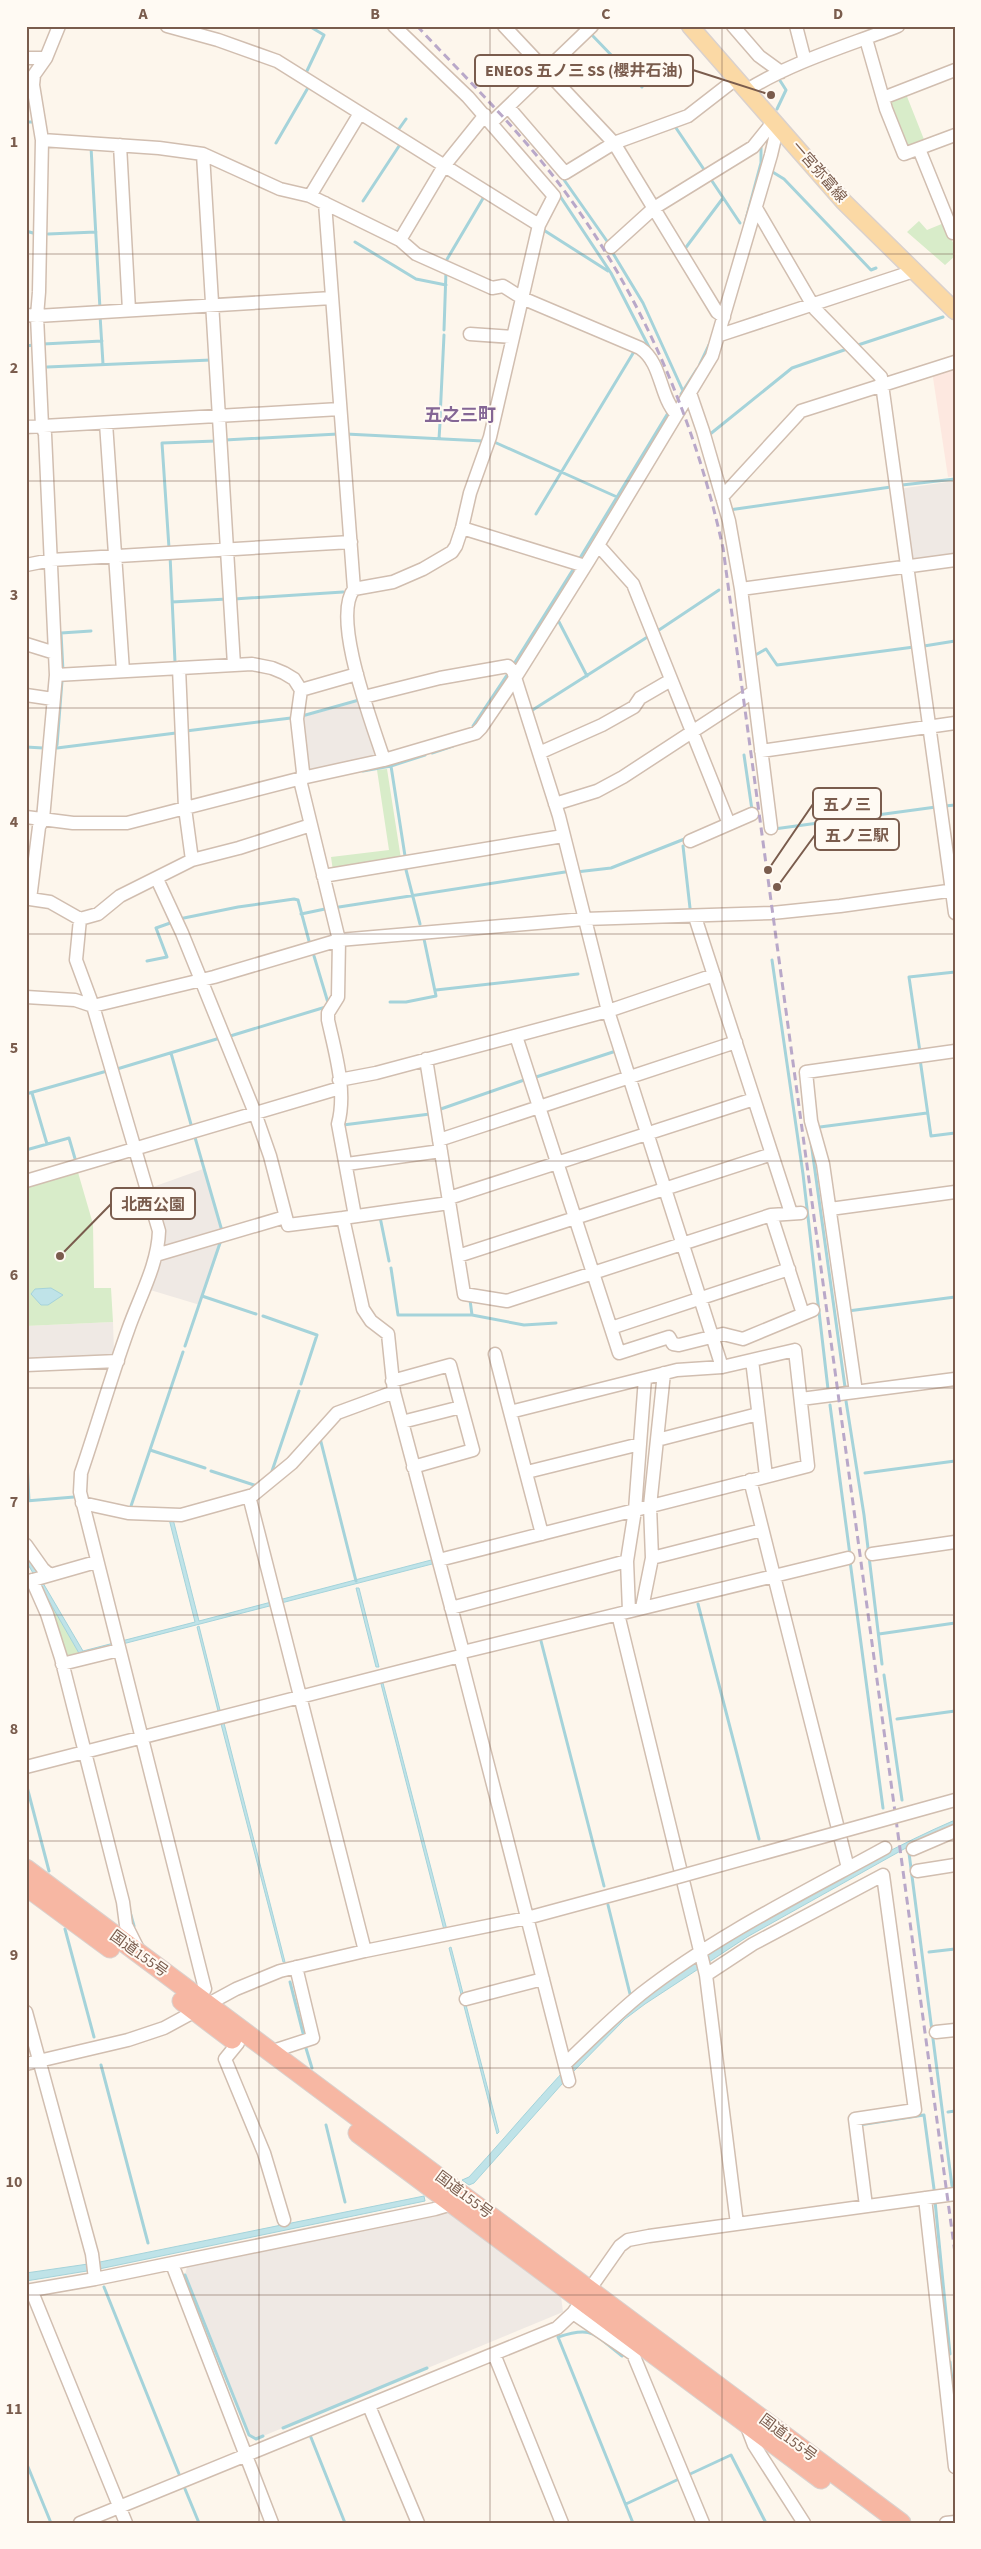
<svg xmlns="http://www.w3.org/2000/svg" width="981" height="2549" viewBox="0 0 981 2549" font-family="'Source Sans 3','Noto Sans JP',sans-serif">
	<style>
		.commercial { fill: #fde8e0 }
		.industrial { fill: #efe9e4 }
		.green { fill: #d8ecc9 }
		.water { fill: #bfe3e8; stroke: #a5d3da }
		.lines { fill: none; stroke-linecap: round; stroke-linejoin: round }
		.stream { stroke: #a5d3da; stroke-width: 3 }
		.minor-casing { stroke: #d1beb0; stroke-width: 15 }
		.major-casing { stroke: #dad1cd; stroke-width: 19 }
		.highway-casing { stroke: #dad1cd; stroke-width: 21 }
		.minor { stroke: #fff; stroke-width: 12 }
		.major { stroke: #fbd9a5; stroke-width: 16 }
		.highway { stroke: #f7b7a3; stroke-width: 19 }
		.rail { stroke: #b9a8c9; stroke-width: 3; stroke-dasharray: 8 5; stroke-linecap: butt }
		.minor-bridge-casing { stroke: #d1beb0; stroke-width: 15; stroke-linecap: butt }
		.minor-bridge { stroke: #fff; stroke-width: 12 }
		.grid { fill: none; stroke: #7a5c4d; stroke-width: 1; stroke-opacity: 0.55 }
		.labels { text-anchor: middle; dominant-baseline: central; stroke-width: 4; stroke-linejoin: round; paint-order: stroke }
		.street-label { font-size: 15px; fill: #7a5c4d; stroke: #fffaf3 }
		.quarter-label { font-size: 18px; font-weight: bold; fill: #846695; stroke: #fffaf3 }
		.leader { fill: none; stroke: #7a5c4d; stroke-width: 2 }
		.callout-dot { fill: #7a5c4d; stroke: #fffaf3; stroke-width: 2 }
		.callout { fill: #fffaf3; stroke: #7a5c4d; stroke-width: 2 }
		.callout-label { font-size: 16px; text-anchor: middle; font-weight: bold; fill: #7a5c4d }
		.neatline { fill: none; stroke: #7a5c4d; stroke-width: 2 }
		.grid-label { font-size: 16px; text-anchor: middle; font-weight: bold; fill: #7a5c4d }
	</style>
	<rect width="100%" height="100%" fill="#fdf6ec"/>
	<path class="commercial" d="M955,364V476L948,477L932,371Z"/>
	<path class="industrial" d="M955,481V559L911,564L898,489Z
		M361,701L376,751V756L308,773L299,718Z
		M203,1169L222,1233L161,1251L150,1188Z
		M224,1236L200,1305L147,1289L161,1255Z
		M113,1322L114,1353L110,1356L30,1362L26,1358V1326Z
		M446,2211L561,2296L563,2312L256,2439L249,2435L185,2275L187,2267L434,2215Z"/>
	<path class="green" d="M906,94L925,142L909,148L905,146L889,105L890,100Z
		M919,221L927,230L944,223L955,247V256L945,265L907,232Z
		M387,769L401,859L333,871L331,857L389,850L377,770Z
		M77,1169L93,1224L94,1288H111L113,1322L26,1326V1185Z
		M38,1582L80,1655L64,1661Z"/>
	<path class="water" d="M51,1288L63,1295L48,1305H41L31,1294L35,1289Z
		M169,1519H173L199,1621L435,1559L436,1563L80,1655L26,1561V1554L83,1651L195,1622Z
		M356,1588H359L379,1667H376Z
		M199,1626L220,1710L218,1711L197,1627Z
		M383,1683L447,1930H444L381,1684Z
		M224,1723L285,1962H283L221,1724Z
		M955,1820V1827L904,1849L747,1937L645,2004L625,2019L570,2075L474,2183L469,2185L462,2180L469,2177C517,2125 563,2067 616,2019C668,1973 733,1938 793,1904C846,1874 899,1844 955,1820Z
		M451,1947L499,2132L497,2134L449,1948Z
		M424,2196L425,2201L99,2269L26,2281V2273L95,2263Z"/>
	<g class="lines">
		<path class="stream" d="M590,33L642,87
			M305,75L324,35L309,26
			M777,109L786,90L779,79
			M26,122H33L34,126
			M674,125L705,171
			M396,133L406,119
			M276,143L309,86
			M91,147L100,309
			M771,171L784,179L871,270L876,268
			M562,177L609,244
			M710,178L740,223
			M558,193L611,273L651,351
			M363,201L401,143
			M745,223L761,163V146
			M542,229L608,271
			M26,231L33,233
			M48,234L96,232
			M355,242L416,279L446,285
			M611,250L643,303L683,391
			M684,250L723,198
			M446,261L485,195
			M100,315L103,364
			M444,330L446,271
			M43,344L102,341
			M858,345L943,317
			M26,346L34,345
			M700,364L709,345
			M47,367L211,360
			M681,394L697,369
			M440,418L444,335
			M346,434L483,441
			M709,435L792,368L847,349
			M439,439L440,423
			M225,440L338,434
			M492,441L617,497
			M902,485L955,479
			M729,510L891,487
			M536,514L635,350
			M169,548L162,443L216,441
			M170,555L175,662
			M580,558L668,413
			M234,599L343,592
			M172,602L227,599
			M558,620L587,676
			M656,632L719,590
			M924,646L955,641
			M752,657L766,649L777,665L914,647
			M512,667L574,568
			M63,671L61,633L91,631
			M531,711L649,636
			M302,716L359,700
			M473,726L509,672
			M186,731L291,718
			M57,745L62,681
			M26,747L43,748
			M57,748L176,733
			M432,753L453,746
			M744,755L752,810
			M391,766L425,755
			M363,771L391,766L405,856
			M945,806L955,805
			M774,829L936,807
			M683,846L690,908
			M405,866L420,924
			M576,872L611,868L687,838
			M339,907L565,872
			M301,914L325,909
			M179,919L238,907L294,899L298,900L309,941
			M772,960L803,1174L828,1389
			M147,961L167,957L156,928L173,922
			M436,990L578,974
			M390,1002H406L436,996L424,939
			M227,1037L329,1006L314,956
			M920,1052L909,977L955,972
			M171,1053L192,1128
			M920,1059L931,1136L955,1133
			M117,1069L220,1038
			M533,1078L616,1051
			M32,1093L47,1144
			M26,1094L107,1071
			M438,1110L527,1079
			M343,1125L430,1114
			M820,1127L927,1113
			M194,1134L222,1231
			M811,1142L845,1387
			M26,1150L69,1138L76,1162
			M380,1217L389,1261
			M391,1268L398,1315H472L524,1325L556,1323
			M202,1296L256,1314
			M470,1300L472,1315
			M848,1311L955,1297
			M263,1316L317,1335L301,1384
			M185,1346L221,1240
			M846,1401L864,1515L882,1664
			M830,1405L850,1555
			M320,1438L356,1581
			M26,1442L29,1501
			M150,1450L205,1468
			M211,1471L257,1486
			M865,1473L955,1461
			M271,1474L299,1391
			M26,1501L74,1497
			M130,1509L183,1352
			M850,1561L883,1808
			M698,1604L759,1839
			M879,1634L955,1623
			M541,1641L604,1886
			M884,1675L902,1800
			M897,1719L955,1711
			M26,1783L49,1871
			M909,1853L952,2186
			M608,1905L630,1994
			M130,1912L134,1926
			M65,1929L94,2037
			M929,1952L955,1949
			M290,1982L304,2037
			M305,2045L312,2068
			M101,2065L148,2243
			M948,2112L955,2111
			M326,2125L345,2202
			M859,2125L924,2115L934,2189
			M935,2201L950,2354
			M185,2275L249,2435L256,2439L263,2436
			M104,2287L179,2474
			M622,2356C594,2335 594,2325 558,2337L633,2523
			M950,2362L955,2408
			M283,2428L427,2368
			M310,2435L345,2523
			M26,2462L51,2523
			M688,2475L731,2455L766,2523
			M185,2489L199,2523
			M626,2504L681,2478"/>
		<g class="minor-casing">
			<path id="minor" d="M59,26L46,58L34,75L33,85L42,140L39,292L37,316L42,426L45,434L56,675L43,819L39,827L30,899L50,902L80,919L76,960L93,1006L159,1231C158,1265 139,1298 128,1330C111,1377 97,1426 81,1473L80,1492L205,1989L199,1997
				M167,26L218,40L277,61L539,225
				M504,26L614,143L717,312L724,317
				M733,26L759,56L781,72
				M796,26L805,61
				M866,39L886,109L904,154L955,135
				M26,58H46
				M747,90C794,61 847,46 898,26
				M883,98L955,70
				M509,108L565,173L614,143L688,116L737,78
				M492,122L592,26
				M42,140L159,148L203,154L280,189L310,196L400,240L416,254L492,288L503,286L522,298L640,348C662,363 659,395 676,414
				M120,145L129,310
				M919,149L953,233H955
				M203,154L234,665
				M310,196L360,113
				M325,203L354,589
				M756,208L815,309L881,377L955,913
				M400,240L444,166L485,115
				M26,315L37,316L332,298
				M470,334L512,337
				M720,335L914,271
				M690,393L703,431L729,521L741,589L771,828
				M106,423L123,671
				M26,427L340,409
				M722,497L801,411L955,362
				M462,528L585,566
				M598,545L633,584L729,824
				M26,565L51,560L351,542
				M741,589L955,560
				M26,644L55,653
				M179,668L185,808L192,860
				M56,675L252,664L272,668L284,673L294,679L301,690L297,719L303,772L301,784L339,940L338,997L328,1013V1020C335,1052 347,1091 338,1124L355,1216
				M301,690L357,674
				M26,695L53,699
				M364,697L440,678L508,666L513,671L559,816L608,1011L722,1367
				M761,751L955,723
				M539,753L602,725L634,707L640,698L671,680
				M384,760C373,725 331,618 354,589L393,582L423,569L452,552L456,546L462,528L470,493L490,437L539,225L554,196L468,97L394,26
				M555,804L597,791L623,777L753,692
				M26,817L73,823H127L302,778L384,760L476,733L481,728L515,678L589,560L712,356L771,155L775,138L774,121L753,147L654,208L611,247
				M690,841L752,814
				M323,876L563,836
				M157,879L182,933L255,1113L270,1156L288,1225L343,1218
				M695,917L791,1213
				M80,919L98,914L120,896L192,860L239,848L311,825
				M26,997L75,1000L93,1006L214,977L339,940L584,919L772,913L840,906L955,890
				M516,1036L619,1353L669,1337L673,1344L679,1345L723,1334L743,1339L813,1310
				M426,1059L464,1294L507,1301L771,1215L801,1213
				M339,1080L376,1073L608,1011L714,975
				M439,1140L736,1042
				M347,1164L441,1151
				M26,1181L340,1088
				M449,1198L754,1099
				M449,1203L343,1218L363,1309L371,1321L388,1334L394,1392L463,1652
				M830,1209L955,1192
				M771,1215L803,1314
				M156,1255L285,1217
				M458,1256L772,1154
				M611,1328L789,1269
				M495,1354L510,1412
				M752,1360L766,1476
				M26,1365L118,1361
				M392,1381L450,1365L473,1450L413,1467
				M856,1392L823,1164L811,1121L806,1072L955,1051
				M801,1399L955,1379
				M402,1422L461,1407
				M657,1440L758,1414
				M527,1472L640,1444
				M249,1496L365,1951
				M82,1503L128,1513L181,1515L253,1495L292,1463L337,1413L394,1392
				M26,1545L43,1569L50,1575
				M872,1554L955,1542
				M652,1558L762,1530
				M848,1558L774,1576L848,1868
				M439,1560L808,1466L795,1350L722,1367L677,1370L510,1412L542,1534
				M32,1580L47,1614L61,1658L123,1902L126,1925L139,1951
				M26,1582L96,1562
				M451,1608L627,1561
				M642,1608L652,1558L650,1506L664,1373
				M629,1611L627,1561L635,1510L645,1378
				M618,1614L706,1975L737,2224
				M460,1656L569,2081
				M62,1664L119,1650
				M26,1767L460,1656L463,1652L774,1576L750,1480
				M913,1849L955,1831
				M917,1871L955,1865
				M706,1975L753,1944L883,1875L915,2110L855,2119L866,2206
				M466,1999L543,1979
				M26,2012L92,2254L95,2279
				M936,2032L955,2030
				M238,2043L225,2059L264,2153L284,2220
				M270,2052L313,2038L296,1967
				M26,2064L128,2040L164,2028L236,1989L280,1971L365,1951L527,1918L649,1885
				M565,2064C590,2040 614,2016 641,1994C715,1936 803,1893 885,1848
				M925,2198L955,2467
				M172,2264L272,2523
				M26,2291L95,2279L435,2209L452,2204
				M32,2292L126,2523
				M573,2313L633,2354L703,2523
				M494,2354L562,2523
				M369,2406L418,2523
				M746,2424L754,2445L804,2523
				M80,2523L557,2328L573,2313L620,2246L628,2240L649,2236L955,2194
				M946,2523L955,2522"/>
		</g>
		<g class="major-casing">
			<path id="major" d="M690,26L844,202L955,311"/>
		</g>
		<g class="highway-casing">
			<path id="highway" d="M26,1869L901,2523
				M26,1886L110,1948
				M182,2001L232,2039
				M358,2133L821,2479"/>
		</g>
		<use href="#minor" class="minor"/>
		<use href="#major" class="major"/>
		<use href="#highway" class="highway"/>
		<path class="rail" d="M417,26C465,77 515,126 557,181C639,289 694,416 723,548L955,2253"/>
		<g class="minor-bridge-casing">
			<path id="minor-bridge" d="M649,1885L955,1800"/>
		</g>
		<use href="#minor-bridge" class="minor-bridge"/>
	</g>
	<path class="grid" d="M259,26V2523M490,26V2523M722,26V2523M26,254H955M26,481H955M26,708H955M26,934H955M26,1161H955M26,1388H955M26,1615H955M26,1841H955M26,2068H955M26,2295H955"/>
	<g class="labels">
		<g class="street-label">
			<text transform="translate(819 172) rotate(49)">一宮弥富線</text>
			<text transform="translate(139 1954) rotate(36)">国道155号</text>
			<text transform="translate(464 2195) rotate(37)">国道155号</text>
			<text transform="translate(788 2438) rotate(37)">国道155号</text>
		</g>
		<g class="quarter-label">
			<text x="460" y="415">五之三町</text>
		</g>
	</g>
	<path class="leader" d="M771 95L693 70M768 870L813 804M777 887L815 835M60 1256L111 1204"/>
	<g class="callout-dot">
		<circle cx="771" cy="95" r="5"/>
		<circle cx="768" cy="870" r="5"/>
		<circle cx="777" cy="887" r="5"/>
		<circle cx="60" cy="1256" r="5"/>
	</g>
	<g class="callout">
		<rect x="475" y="55" width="218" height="31" rx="5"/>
		<rect x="813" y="788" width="68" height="31" rx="5"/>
		<rect x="815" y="819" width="84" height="31" rx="5"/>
		<rect x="111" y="1188" width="84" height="31" rx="5"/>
	</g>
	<g class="callout-label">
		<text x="584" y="76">ENEOS 五ノ三 SS (櫻井石油)</text>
		<text x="847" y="810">五ノ三</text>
		<text x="857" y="841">五ノ三駅</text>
		<text x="153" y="1210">北西公園</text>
	</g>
	<rect width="981" height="2549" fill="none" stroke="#fffaf3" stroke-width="55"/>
	<rect x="28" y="28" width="926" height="2494" class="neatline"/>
	<g class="grid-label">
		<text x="143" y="19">A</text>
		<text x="375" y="19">B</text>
		<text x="606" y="19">C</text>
		<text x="838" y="19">D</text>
		<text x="14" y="147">1</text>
		<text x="14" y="373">2</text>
		<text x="14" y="600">3</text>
		<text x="14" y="827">4</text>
		<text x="14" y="1053">5</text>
		<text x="14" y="1280">6</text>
		<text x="14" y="1507">7</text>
		<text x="14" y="1734">8</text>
		<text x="14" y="1960">9</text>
		<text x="14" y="2187">10</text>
		<text x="14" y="2414">11</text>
	</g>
</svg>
